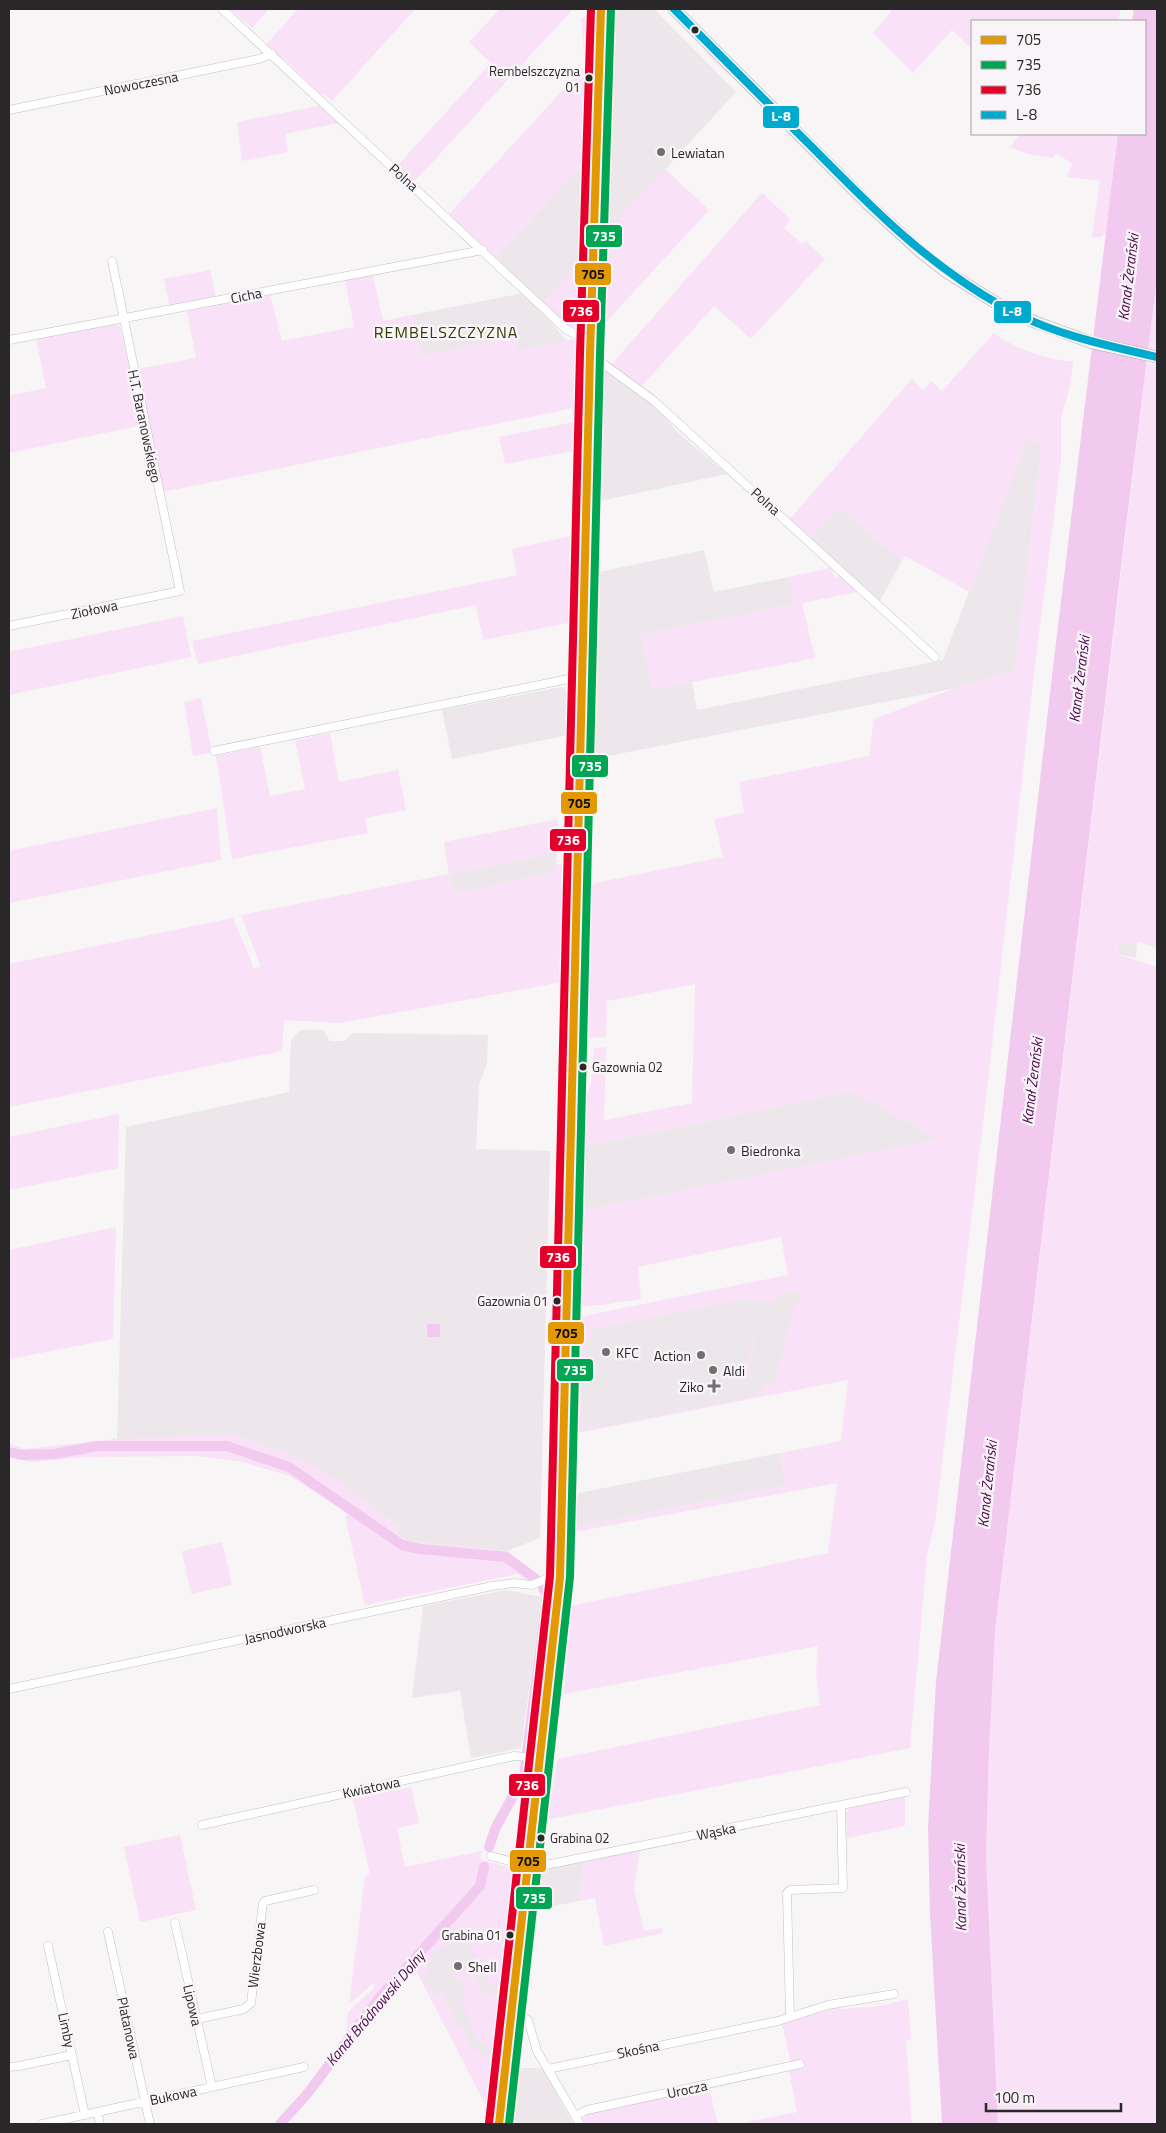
<svg xmlns="http://www.w3.org/2000/svg" width="1166" height="2133" viewBox="0 0 1166 2133" font-family="'Titillium Web',sans-serif">
	<style>
		.built { fill: #ede7ec }
		.green { fill: #f9e1f7 }
		.water { fill: #f2c9ef }
		.lines { fill: none; stroke-linecap: round; stroke-linejoin: round }
		.canal { stroke: #f2c9ef; stroke-width: 10 }
		.minor-casing { stroke: #c3c1c2; stroke-width: 9 }
		.secondary-casing { stroke: #c3c1c2; stroke-width: 13 }
		.minor { stroke: #fefefe; stroke-width: 8 }
		.secondary { stroke: #fefefe; stroke-width: 11 }
		.bus-1-casing { stroke: #f8f4f7; stroke-width: 11 }
		.bus-2-casing { stroke: #f8f4f7; stroke-width: 11 }
		.bus-3-casing { stroke: #f8f4f7; stroke-width: 11 }
		.bus-4-casing { stroke: #f8f4f7; stroke-width: 11 }
		.bus-1 { stroke: #e29904; stroke-width: 8 }
		.bus-2 { stroke: #00a651; stroke-width: 8 }
		.bus-3 { stroke: #e4002b; stroke-width: 8 }
		.bus-4 { stroke: #00a9ce; stroke-width: 8 }
		.bus-dot { fill: #292728; stroke: #f8f4f7; stroke-width: 2 }
		.poi-dot { fill: #716f70; stroke: #f8f4f7; stroke-width: 2 }
		.labels { text-anchor: middle; dominant-baseline: central; stroke-width: 5; stroke-linejoin: round; paint-order: stroke }
		.bus-label { font-size: 13px; fill: #292728; stroke: #f8f4f7; text-anchor: end }
		.street-label { font-size: 14px; fill: #292728; stroke: #f8f4f7 }
		.poi-label { font-size: 14px; fill: #292728; stroke: #f8f4f7; text-anchor: start }
		.water-label { font-size: 15px; font-style: italic; fill: #4c084c; stroke: #f8f4f7 }
		.quarter-label { font-size: 16px; letter-spacing: 1px; fill: #333c00; stroke: #f8f4f7 }
		.line-badge { stroke: #f8f4f7; stroke-width: 2 }
		.badge-label { font-size: 14px; text-anchor: middle; font-weight: bold; fill: #fff }
		.pale-badge-label { font-size: 14px; text-anchor: middle; font-weight: bold; fill: #111 }
	</style>
	<rect width="100%" height="100%" fill="#f7f5f6"/>
	<path class="built" d="M612,9H654L736,92L608,232Z
		M581,166L580,263L543,302L496,257Z
		M523,293L557,329L566,341L517,351L514,337L421,356L412,315Z
		M603,369L660,411L677,432L727,474L600,501Z
		M1027,440L1042,442L1015,670L956,688L593,759L599,572L704,550L714,592L789,577L796,604L641,635L652,690L692,682L697,710L943,660Z
		M840,507L902,561L880,601L876,600L811,538Z
		M561,687L569,691L568,735L452,759L442,710Z
		M557,852L556,872L453,894L450,874Z
		M1118,943H1137L1136,958L1117,954Z
		M300,1030H323L330,1041H345L352,1033L488,1035L487,1064L479,1084L476,1149L550,1151L540,1538L507,1551L407,1541L394,1531L398,1526L280,1449L274,1450L256,1443L117,1439L126,1127L289,1092L291,1040Z
		M851,1091L939,1139L582,1211L583,1147Z
		M944,1258L848,1379L576,1433L579,1331Z
		M780,1453L786,1486L574,1527V1494Z
		M506,1590L542,1597L521,1748L471,1758L460,1691L412,1698L423,1606Z
		M584,1862L579,1901L534,1910L539,1871Z
		M465,1913L502,1981L498,1986L497,1997V2000L503,2006L501,2038L498,2045L493,2046L489,2060L496,2073L491,2111L485,2112L486,2106L416,1967Z
		M517,2068H543L573,2124H510Z"/>
	<path class="green" d="M230,9H269L252,28Z
		M298,9H415L332,101L325,95L320,94L284,59L282,61L265,46Z
		M500,9H573L415,181L397,166L491,63L469,42Z
		M893,9H1120L1119,21H972V49L952,30L913,73L873,33Z
		M584,17H589L588,36H584L583,43L588,44L587,63L585,66L581,18Z
		M609,21L607,97L603,95L606,23Z
		M702,49L714,56L731,73L730,77Z
		M583,68L581,166L496,257L449,214Z
		M319,106L338,123L285,134L288,152L242,161L237,122Z
		M1020,134H1118L1107,232L1101,237H1092L1100,181L1067,177L1072,163L1056,154L1053,158L1027,154L1010,147Z
		M665,169L709,210L605,323L608,232Z
		M762,193L790,219L784,228L802,244L806,241L825,259L751,339L714,306L640,388L610,366Z
		M580,263L578,324L571,330L543,302Z
		M210,270L216,297L215,299L170,308L164,279Z
		M373,275L383,321L412,315L421,356L514,337L517,351L573,339L582,346L579,407L163,492L138,369L196,358L187,311L270,295L282,341L354,327L345,280Z
		M1157,278V350L1148,348Z
		M114,323L120,327L143,425L9,453V396L46,388L36,339Z
		M994,333C1015,350 1047,359 1073,362L1070,386L1061,418V460L1034,672L990,1064L935,1522L927,1555L910,1748L546,1820L558,1759L820,1705L816,1673L818,1646L564,1694L570,1606L828,1553L837,1483L574,1532V1527L786,1486L780,1453L841,1441L848,1380L576,1433L578,1426H606L759,1395L766,1384L773,1386L795,1305L792,1303L803,1301L802,1292H783C771,1306 761,1302 745,1299L595,1329L588,1339H585L583,1379L587,1380L589,1383H582L581,1409L588,1410L586,1413H576L579,1317L788,1275L781,1237L638,1267L641,1299L602,1305L579,1306L582,1211L938,1139L851,1091L583,1147L585,1099L591,1084L594,1048L606,1047L604,1120L692,1103L695,984L607,1001L606,1037L587,1038L590,884L723,857L714,819L744,813L739,782L869,756L874,719L956,688L1015,670L1042,442L1027,441L970,592L905,556L902,561L840,507L811,538L790,519L912,379L923,390L931,381L942,391Z
		M1146,364L1157,365V949L1138,941L1137,943H1118L1117,954L1157,967V2124H998L986,1856L989,1752L995,1631Z
		M579,421L578,450L505,464L499,437Z
		M575,535L572,622L483,640L476,605L198,664L192,641L517,575L512,549Z
		M831,568L832,573L836,578L840,576L857,592L802,603L815,658L652,690L641,635L796,604L789,577Z
		M183,616L191,657L9,695V652Z
		M201,698L212,752L193,756L184,702Z
		M330,733L339,782L398,770L406,810L365,818L368,833L232,859L216,756L260,747L270,796L305,789L295,740Z
		M217,808L221,860L9,903V851Z
		M558,819L557,852L450,874L453,894L556,872V864L570,866L569,904L564,905L563,982L339,1023L284,1020L282,1051L9,1107V964L233,918L254,968L261,967L241,915L449,874L444,842Z
		M119,1114L118,1168L9,1190V1137Z
		M116,1227L113,1339L9,1359V1250Z
		M754,1336L757,1337L745,1379L743,1378Z
		M237,1434L274,1450L280,1449L318,1467L398,1525L394,1531L407,1541L507,1551L539,1578L529,1582L517,1574L365,1605L345,1516L349,1514L290,1476L239,1461L197,1456L83,1457L31,1462L9,1457V1444L25,1449L117,1439Z
		M222,1542L232,1585L191,1594L182,1551Z
		M411,1787L419,1823L397,1828L405,1867L482,1851L480,1859L514,1869L502,1981L495,1986L486,1981L483,1972L484,1968L480,1969L471,1943L464,1938L459,1939L433,1953L431,1961L425,1964L429,1971L422,1975L436,1997L445,1992L446,1994L443,1996L445,2002L447,2001L446,2006L452,2009L453,2014L450,2015L452,2019L455,2018L460,2023L451,2026L452,2029L462,2025L470,2047L490,2058L489,2060L496,2073L491,2111L485,2112L486,2106L415,1968L286,2124H276L320,2071L346,2033L348,2012L374,1988V1983L349,2004L365,1876L370,1874L353,1799Z
		M905,1797V1826L847,1838L846,1813L850,1808Z
		M180,1835L196,1910L140,1922L124,1847Z
		M640,1850L634,1890L644,1931L662,1928L663,1933L604,1946L595,1898L579,1901L584,1862Z
		M465,1970L472,1972L481,1991L497,1997V2000L502,2004L501,2038L498,2045L493,2046L492,2049L482,2043L476,2037L460,1996L466,1994L461,1978L454,1980L453,1977Z
		M908,1999L911,2039L906,2041L912,2124H737L797,2112L789,2071L803,2067V2061L791,2063L782,2023L837,2008L840,2009L879,2006Z
		M709,2088L718,2124H586L583,2120L589,2113Z"/>
	<path class="water" d="M1134,9H1157V278L1125,534L995,1631L989,1752L986,1856L998,2124H942L930,1914L928,1827L936,1682L1054,659L1118,134H1145V21H1132Z
		M427,1324H440V1337H427Z"/>
	<g class="lines">
		<path class="canal" d="M9,1452L21,1455L54,1454L97,1446H227L289,1467L402,1545L420,1549L506,1557L536,1579
			M527,1753L547,1596L543,1588
			M489,1847L496,1827L524,1776L526,1760
			M280,2124L308,2093L380,1997L480,1886L484,1867"/>
		<g class="minor-casing">
			<path id="minor" d="M222,9L567,330L580,336L591,337
				M9,110L259,59L272,54
				M9,340L483,250
				M590,354L654,401L935,657
				M9,626L180,591L112,261
				M214,751L583,676
				M9,1689L492,1586L514,1583L532,1585L548,1578L560,1577
				M202,1825L514,1756L540,1758
				M491,1856L527,1866H541L906,1792
				M175,1923L212,2087
				M108,1932L150,2124
				M48,1946L85,2115
				M510,2013L522,2016L528,2020L537,2051L580,2124
				M790,2016L787,1893L790,1890L843,1888L841,1805
				M197,2019L244,2009L251,2003L263,1903L265,1901L314,1890
				M9,2067L19,2066L72,2055
				M548,2069L778,2021L828,2005L894,1994
				M97,2112L100,2124
				M575,2116L587,2110L800,2064
				M42,2124L304,2067"/>
		</g>
		<g class="secondary-casing">
			<path id="secondary" d="M674,9L869,205L922,253L945,271L1001,306L1035,322L1093,343L1157,357
				M499,2124L527,1866L554,1643L560,1577L590,354L601,9"/>
		</g>
		<use href="#minor" class="minor"/>
		<use href="#secondary" class="secondary"/>
		<g class="bus-1-casing">
			<path id="bus-1" d="M499,2124L560,1577L590,354L601,9"/>
		</g>
		<g class="bus-2-casing">
			<path id="bus-2" d="M509,2124L570,1577L600,354L611,9"/>
		</g>
		<g class="bus-3-casing">
			<path id="bus-3" d="M489,2123L550,1576L580,354L591,9"/>
		</g>
		<g class="bus-4-casing">
			<path id="bus-4" d="M674,9C720,55 766,102 813,148C872,208 926,263 1000,305C1048,333 1103,345 1157,357"/>
		</g>
		<use href="#bus-1" class="bus-1"/>
		<use href="#bus-2" class="bus-2"/>
		<use href="#bus-3" class="bus-3"/>
		<use href="#bus-4" class="bus-4"/>
	</g>
	<g class="bus-dot">
		<circle cx="695" cy="30" r="4.5"/>
		<circle cx="589" cy="78" r="4.5"/>
		<circle cx="583" cy="1067" r="4.5"/>
		<circle cx="557" cy="1301" r="4.5"/>
		<circle cx="541" cy="1838" r="4.5"/>
		<circle cx="510" cy="1935" r="4.5"/>
	</g>
	<g class="poi-dot">
		<circle cx="661" cy="152" r="5"/>
		<circle cx="731" cy="1150" r="5"/>
		<circle cx="606" cy="1352" r="5"/>
		<circle cx="701" cy="1355" r="5"/>
		<circle cx="713" cy="1370" r="5"/>
		<path d="M711.5 1378.5h5v5h5v5h-5v5h-5v-5h-5v-5h5z"/>
		<circle cx="458" cy="1966" r="5"/>
	</g>
	<g class="labels">
		<g class="bus-label">
			<text x="580" y="71">Rembelszczyzna<tspan x="580" dy="16">01</tspan></text>
			<text x="592" y="1067" text-anchor="start">Gazownia 02</text>
			<text x="548" y="1301">Gazownia 01</text>
			<text x="550" y="1838" text-anchor="start">Grabina 02</text>
			<text x="501" y="1935">Grabina 01</text>
		</g>
		<g class="street-label">
			<text transform="translate(141 83) rotate(-11)">Nowoczesna</text>
			<text transform="translate(404 177) rotate(42)">Polna</text>
			<text transform="translate(246 295) rotate(-11)">Cicha</text>
			<text transform="translate(145 426) rotate(78)">H.T. Baranowskiego</text>
			<text transform="translate(766 501) rotate(42)">Polna</text>
			<text transform="translate(94 609) rotate(-12)">Ziołowa</text>
			<text transform="translate(285 1630) rotate(-12)">Jasnodworska</text>
			<text transform="translate(371 1787) rotate(-12)">Kwiatowa</text>
			<text transform="translate(716 1831) rotate(-11)">Wąska</text>
			<text transform="translate(256 1955) rotate(-83)">Wierzbowa</text>
			<text transform="translate(193 2005) rotate(77)">Lipowa</text>
			<text transform="translate(129 2028) rotate(78)">Platanowa</text>
			<text transform="translate(67 2030) rotate(78)">Limby</text>
			<text transform="translate(638 2049) rotate(-12)">Skośna</text>
			<text transform="translate(687 2089) rotate(-12)">Urocza</text>
			<text transform="translate(173 2095) rotate(-12)">Bukowa</text>
		</g>
		<g class="poi-label">
			<text x="671" y="152">Lewiatan</text>
			<text x="741" y="1150">Biedronka</text>
			<text x="616" y="1352">KFC</text>
			<text x="691" y="1355" text-anchor="end">Action</text>
			<text x="723" y="1370">Aldi</text>
			<text x="704" y="1386" text-anchor="end">Ziko</text>
			<text x="468" y="1966">Shell</text>
		</g>
		<g class="water-label">
			<text transform="translate(1128 277) rotate(-83)">Kanał Żerański</text>
			<text transform="translate(1079 679) rotate(-83)">Kanał Żerański</text>
			<text transform="translate(1032 1081) rotate(-83)">Kanał Żerański</text>
			<text transform="translate(987 1484) rotate(-84)">Kanał Żerański</text>
			<text transform="translate(960 1888) rotate(-91)">Kanał Żerański</text>
			<text transform="translate(375 2008) rotate(-50)">Kanał Bródnowski Dolny</text>
		</g>
		<g class="quarter-label">
			<text x="446" y="332">REMBELSZCZYZNA</text>
		</g>
	</g>
	<g class="line-badge">
		<rect x="762" y="105" width="38" height="24" rx="5" fill="#00a9ce"/>
		<rect x="585" y="224" width="38" height="24" rx="5" fill="#00a651"/>
		<rect x="574" y="262" width="38" height="24" rx="5" fill="#e29904"/>
		<rect x="562" y="299" width="38" height="24" rx="5" fill="#e4002b"/>
		<rect x="993" y="300" width="39" height="24" rx="5" fill="#00a9ce"/>
		<rect x="571" y="754" width="38" height="24" rx="5" fill="#00a651"/>
		<rect x="560" y="791" width="38" height="24" rx="5" fill="#e29904"/>
		<rect x="549" y="828" width="38" height="24" rx="5" fill="#e4002b"/>
		<rect x="539" y="1245" width="38" height="24" rx="5" fill="#e4002b"/>
		<rect x="547" y="1321" width="38" height="24" rx="5" fill="#e29904"/>
		<rect x="556" y="1358" width="38" height="24" rx="5" fill="#00a651"/>
		<rect x="508" y="1773" width="38" height="24" rx="5" fill="#e4002b"/>
		<rect x="509" y="1849" width="38" height="24" rx="5" fill="#e29904"/>
		<rect x="515" y="1886" width="38" height="24" rx="5" fill="#00a651"/>
	</g>
	<g class="badge-label">
		<text x="781" y="121">L-8</text>
		<text x="604" y="241">735</text>
		<text x="581" y="316">736</text>
		<text x="1012" y="316">L-8</text>
		<text x="590" y="771">735</text>
		<text x="568" y="845">736</text>
		<text x="558" y="1262">736</text>
		<text x="575" y="1375">735</text>
		<text x="527" y="1790">736</text>
		<text x="534" y="1903">735</text>
	</g>
	<g class="pale-badge-label">
		<text x="593" y="279">705</text>
		<text x="579" y="808">705</text>
		<text x="566" y="1338">705</text>
		<text x="528" y="1866">705</text>
	</g>
	<rect width="1166" height="2133" fill="none" stroke="#292728" stroke-width="20"/>
	<rect x="971" y="20" width="175" height="115" fill="#f8f4f7" stroke="#a5a2a4"/>
	<rect x="981" y="36" width="25" height="8" fill="#e29904" stroke="#a5a2a4"/>
	<text x="1016" y="45" font-size="15" fill="#292728">705</text>
	<rect x="981" y="61" width="25" height="8" fill="#00a651" stroke="#a5a2a4"/>
	<text x="1016" y="70" font-size="15" fill="#292728">735</text>
	<rect x="981" y="86" width="25" height="8" fill="#e4002b" stroke="#a5a2a4"/>
	<text x="1016" y="95" font-size="15" fill="#292728">736</text>
	<rect x="981" y="111" width="25" height="8" fill="#00a9ce" stroke="#a5a2a4"/>
	<text x="1016" y="120" font-size="15" fill="#292728">L-8</text>
	<path d="M986 2103v8h135v-8" fill="none" stroke="#292728" stroke-width="2.5"/>
	<text x="994" y="2103" font-size="15" fill="#292728" stroke="#f8f4f7" stroke-width="4" paint-order="stroke">100 m</text>
</svg>
